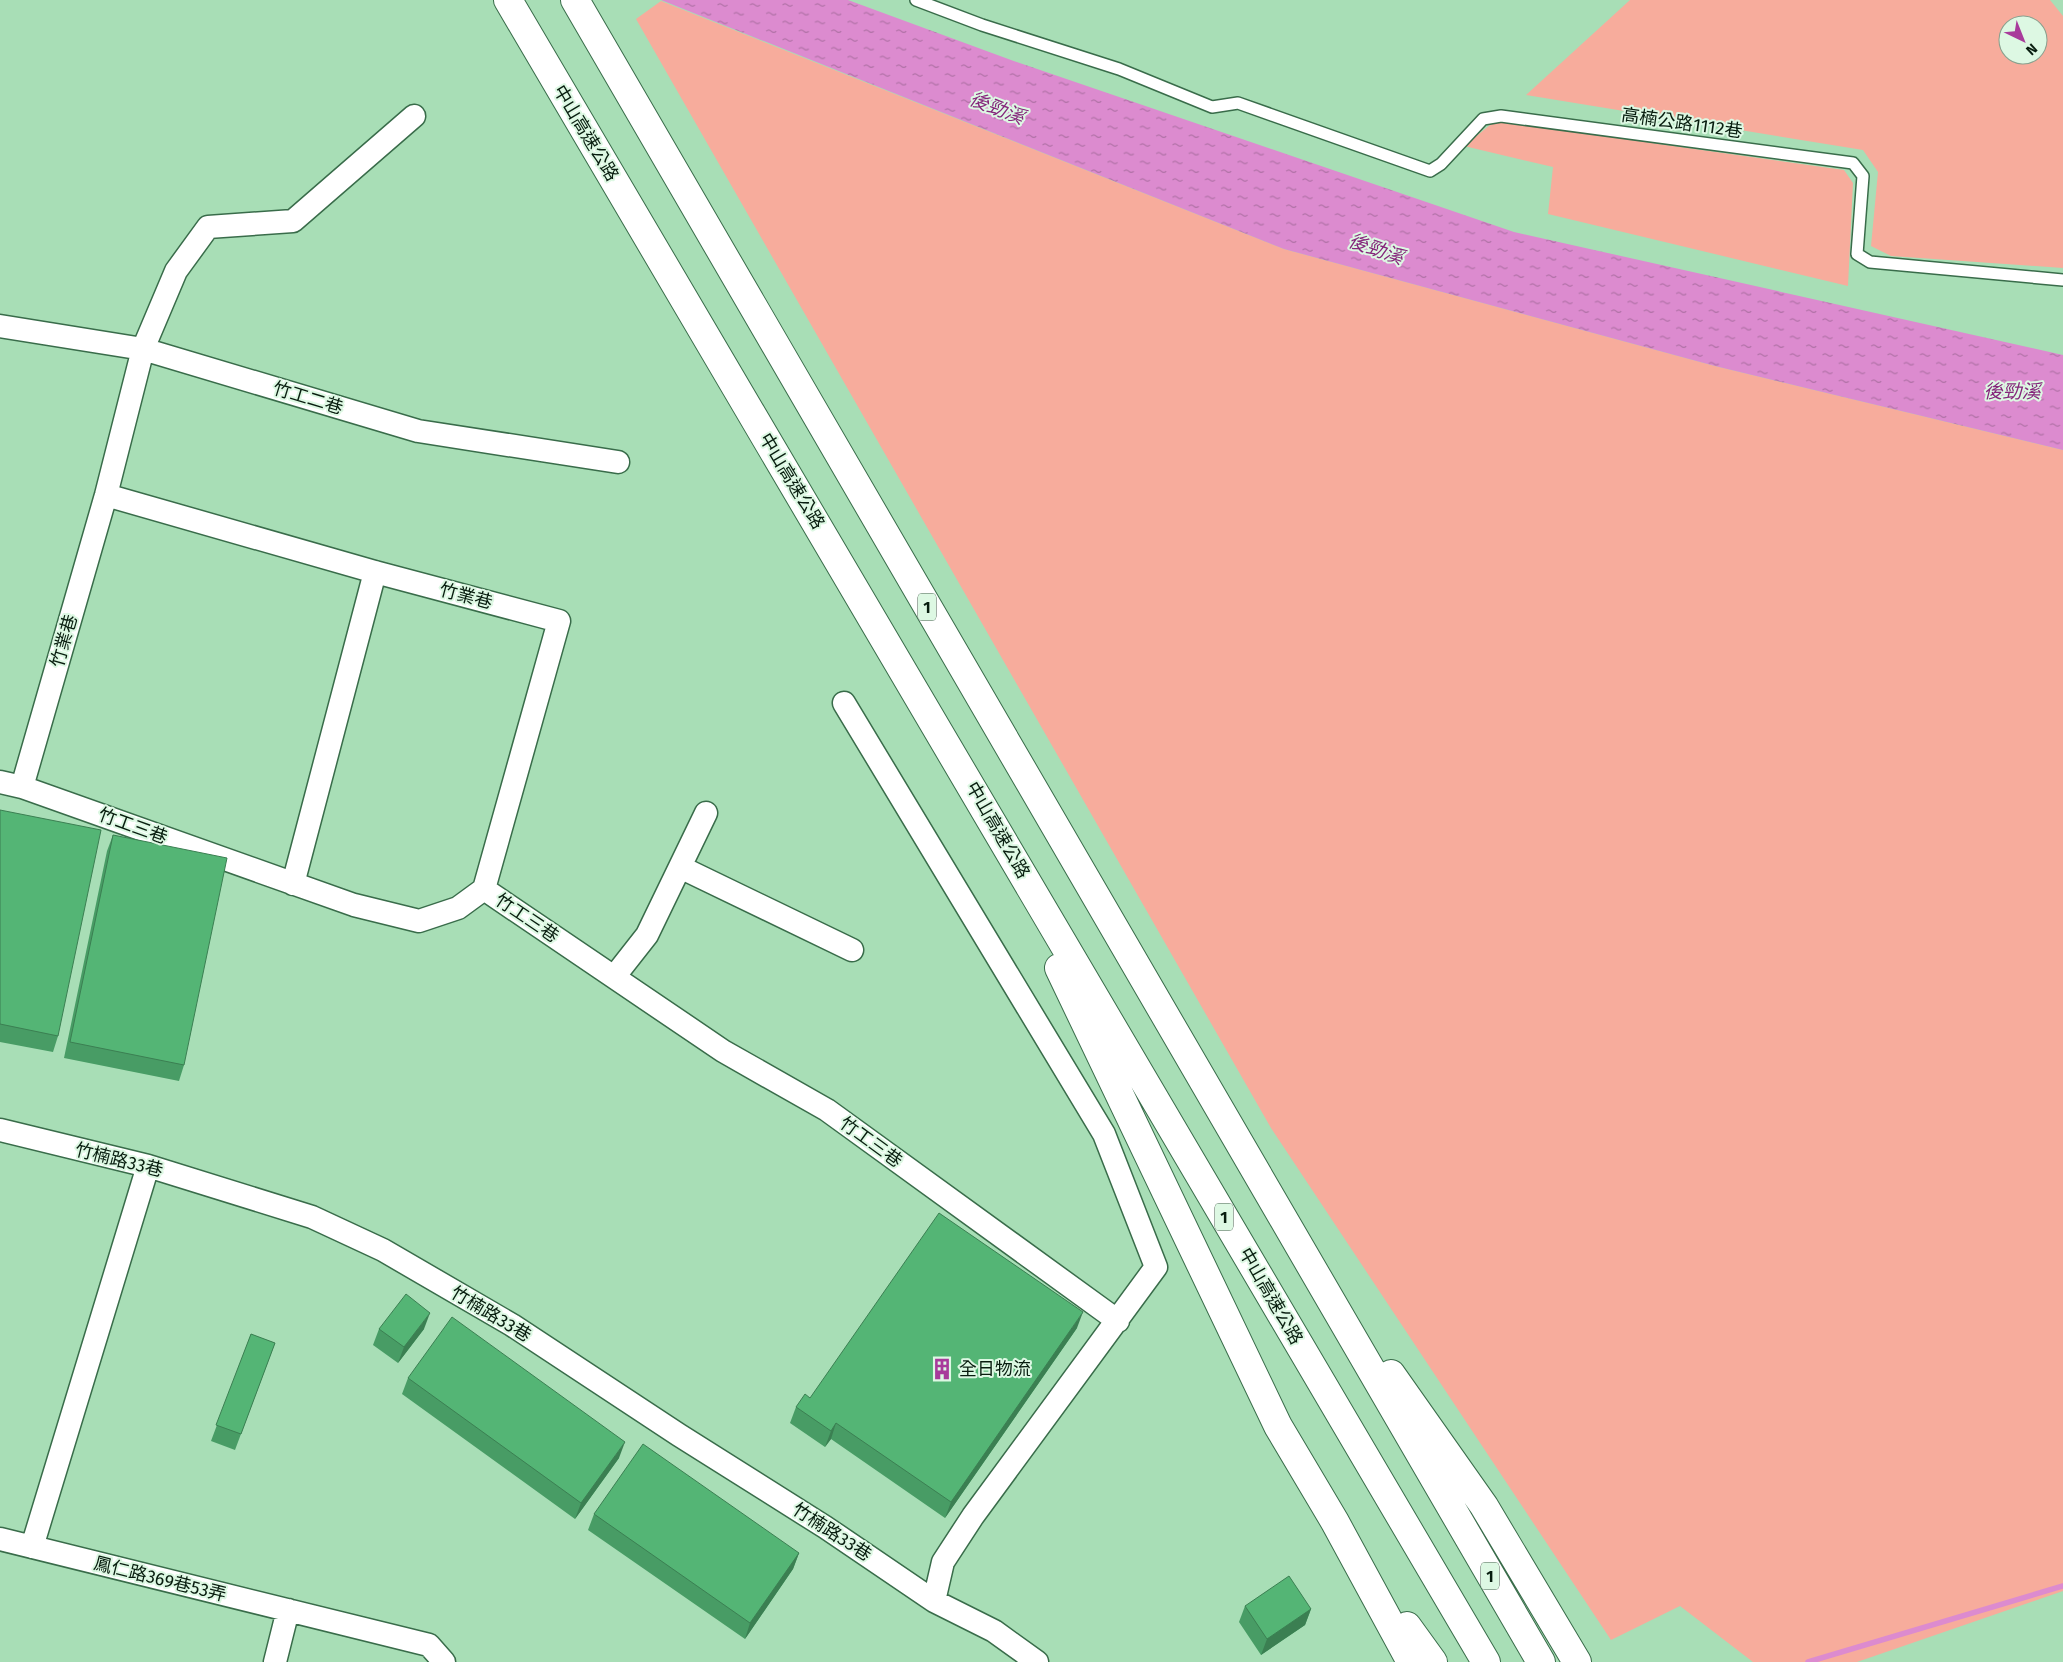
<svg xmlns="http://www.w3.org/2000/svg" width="2063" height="1662" viewBox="0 0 2063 1662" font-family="'Fira Sans','Noto Sans TC',sans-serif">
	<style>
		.grass { fill: #f7ac9c; fill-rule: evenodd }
		.water { fill: url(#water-ripples) }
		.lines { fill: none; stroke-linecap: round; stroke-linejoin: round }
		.stream { stroke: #dc8bcf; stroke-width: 5.5 }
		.lane-casing { stroke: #396c4a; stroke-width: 14 }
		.street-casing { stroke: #396c4a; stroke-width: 25 }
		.highway-casing { stroke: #396c4a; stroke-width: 30 }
		.lane { stroke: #fff; stroke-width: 11 }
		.street { stroke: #fff; stroke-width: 22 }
		.highway { stroke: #fff; stroke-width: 28 }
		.wall { fill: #489c65 }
		.shaded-wall { fill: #3b7f52 }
		.building { fill: #54b575; stroke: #3b7f52 }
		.labels { text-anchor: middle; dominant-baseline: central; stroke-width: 4; stroke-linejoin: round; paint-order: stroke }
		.shield { fill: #ddf8e3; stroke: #485f4f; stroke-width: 1 }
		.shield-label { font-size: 16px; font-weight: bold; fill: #081d0f }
		.street-label { font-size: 18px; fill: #081d0f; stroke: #ddf8e3 }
		.poi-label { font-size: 18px; fill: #081d0f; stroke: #ddf8e3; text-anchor: start }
		.water-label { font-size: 19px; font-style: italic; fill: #85267b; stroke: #ddf8e3 }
	</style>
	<defs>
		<pattern id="water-ripples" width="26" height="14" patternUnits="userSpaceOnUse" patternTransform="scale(1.25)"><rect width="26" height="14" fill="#dc8bcf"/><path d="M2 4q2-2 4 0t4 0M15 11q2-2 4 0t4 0" fill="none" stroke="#b071a6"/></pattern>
	</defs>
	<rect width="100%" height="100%" fill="#a8deb6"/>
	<path class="grass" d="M1630,0H2050L2063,16V268L1891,256L1871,246L1878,172L1863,150L1526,95ZM2008,25H2038V55H2008Z
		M661,1L1284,249L1715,366L2063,450V1591L1857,1662H1753L1680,1606L1611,1640L1271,1128L636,19Z
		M1495,121L1844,170L1853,183L1848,286L1548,214L1553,167L1464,146Z"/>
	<path class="water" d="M661,0H848L1011,60L1514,232L2063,355V450L1715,366L1284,249Z"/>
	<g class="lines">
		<path class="stream" d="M1808,1662L2063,1586"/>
		<g class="lane-casing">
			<path id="lane" d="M916,0L982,25L1119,69L1212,107L1238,103L1430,171L1441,164L1483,119L1501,116L1853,163L1863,176L1857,254L1870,262L2063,280"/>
		</g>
		<g class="street-casing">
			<path id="street" d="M0,326L143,349L418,431L618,462
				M106,495L375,572L559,621L484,889
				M844,703L1104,1134L1156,1267L973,1516L943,1562L934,1601L994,1631L1037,1662
				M0,782L22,787L354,905L419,921L458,908L484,889
				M22,787L106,495L143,349L176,271L208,227L293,221L414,116
				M680,867L852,950
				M293,884L375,572
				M484,889L723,1051L827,1110L1118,1321
				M614,977L647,935L706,813
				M0,1130L148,1166L312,1217L383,1250L512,1325L679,1435L825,1527L934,1601
				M0,1539L429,1645L444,1662
				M32,1547L148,1166
				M275,1662L288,1610"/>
		</g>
		<g class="highway-casing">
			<path id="highway" d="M508,0L1486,1662
				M575,0L1541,1662
				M1059,968L1278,1426L1335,1522L1411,1662
				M1391,1374L1484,1506L1577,1662
				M1407,1626L1433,1662"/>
		</g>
		<use href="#lane" class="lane"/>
		<use href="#street" class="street"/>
		<use href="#highway" class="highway"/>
	</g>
	<path class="wall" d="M0,810L58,1036L53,1052L0,1042Z
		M113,835L184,1065L179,1081L64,1058L107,851Z
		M1077,1328L945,1518L831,1439L825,1447L790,1423L796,1407L810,1398Z
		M379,1329H424L398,1363L373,1345Z
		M251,1334L275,1343L235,1450L211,1441Z
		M408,1378L619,1458L575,1519L402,1394Z
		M594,1514L799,1553L793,1569L745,1639L588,1530Z
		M1245,1606L1311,1609L1305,1625L1261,1655L1239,1622Z"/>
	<path class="shaded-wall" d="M1083,1312L1077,1328L945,1518L951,1502Z
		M430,1313L424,1329L398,1363L404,1347Z
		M836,1423L831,1439L825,1447L831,1431Z
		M625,1442L619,1458L575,1519L581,1503Z
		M799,1553L793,1569L745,1639L750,1623Z
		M1311,1609L1305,1625L1261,1655L1267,1639Z"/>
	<path class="building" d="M0,810L101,830L58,1036L0,1024Z
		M113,835L227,858L184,1065L70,1042Z
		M939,1213L1083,1312L951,1502L836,1423L831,1431L796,1407L805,1394L810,1398Z
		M406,1294L430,1313L404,1347L379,1329Z
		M452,1317L625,1442L581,1503L408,1378Z
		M251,1334L275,1343L241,1434L216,1425Z
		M643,1444L799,1553L750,1623L594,1514Z
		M1289,1576L1311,1609L1267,1639L1245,1606Z"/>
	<defs>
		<g id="building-bare" transform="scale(1.725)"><path d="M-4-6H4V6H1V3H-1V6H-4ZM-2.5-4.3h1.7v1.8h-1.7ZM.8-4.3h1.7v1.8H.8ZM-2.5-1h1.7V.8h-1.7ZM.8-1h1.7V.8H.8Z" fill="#a83b9b" stroke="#ddf8e3" stroke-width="2.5" paint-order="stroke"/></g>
	</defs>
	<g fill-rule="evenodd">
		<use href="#building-bare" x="942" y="1369"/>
	</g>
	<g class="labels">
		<g class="shield">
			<rect x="918" y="593.5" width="18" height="27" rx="4"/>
			<rect x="1215" y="1203.5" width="18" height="27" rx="4"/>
			<rect x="1481" y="1562.5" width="18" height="27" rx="4"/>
		</g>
		<g class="shield-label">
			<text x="927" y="607">1</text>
			<text x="1224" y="1217">1</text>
			<text x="1490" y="1576">1</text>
		</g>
		<g class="street-label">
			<text transform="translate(1682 123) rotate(8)">高楠公路1112巷</text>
			<text transform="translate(586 133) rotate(59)">中山高速公路</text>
			<text transform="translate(308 398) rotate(17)">竹工二巷</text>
			<text transform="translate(792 481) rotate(59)">中山高速公路</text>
			<text transform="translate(466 596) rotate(15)">竹業巷</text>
			<text transform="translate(64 641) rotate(-74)">竹業巷</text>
			<text transform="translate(133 826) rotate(20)">竹工三巷</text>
			<text transform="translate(998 830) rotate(60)">中山高速公路</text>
			<text transform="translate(527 918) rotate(34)">竹工三巷</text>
			<text transform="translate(871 1142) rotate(36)">竹工三巷</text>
			<text transform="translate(119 1160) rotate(14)">竹楠路33巷</text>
			<text transform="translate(1271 1296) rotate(60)">中山高速公路</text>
			<text transform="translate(491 1314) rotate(31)">竹楠路33巷</text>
			<text transform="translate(832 1532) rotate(33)">竹楠路33巷</text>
			<text transform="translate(160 1579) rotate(14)">鳳仁路369巷53弄</text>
		</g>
		<g class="poi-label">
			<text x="959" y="1369">全日物流</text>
		</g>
		<g class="water-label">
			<text transform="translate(997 108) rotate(21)">後勁溪</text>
			<text transform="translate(1376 249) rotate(19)">後勁溪</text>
			<text x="2012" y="391">後勁溪</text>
		</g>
	</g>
	<g transform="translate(2023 40) rotate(137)"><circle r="24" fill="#ddf8e3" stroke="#88a08e"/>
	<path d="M0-4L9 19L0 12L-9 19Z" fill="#a83b9b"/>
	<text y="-8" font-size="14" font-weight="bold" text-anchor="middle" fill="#081d0f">N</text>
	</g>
</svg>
